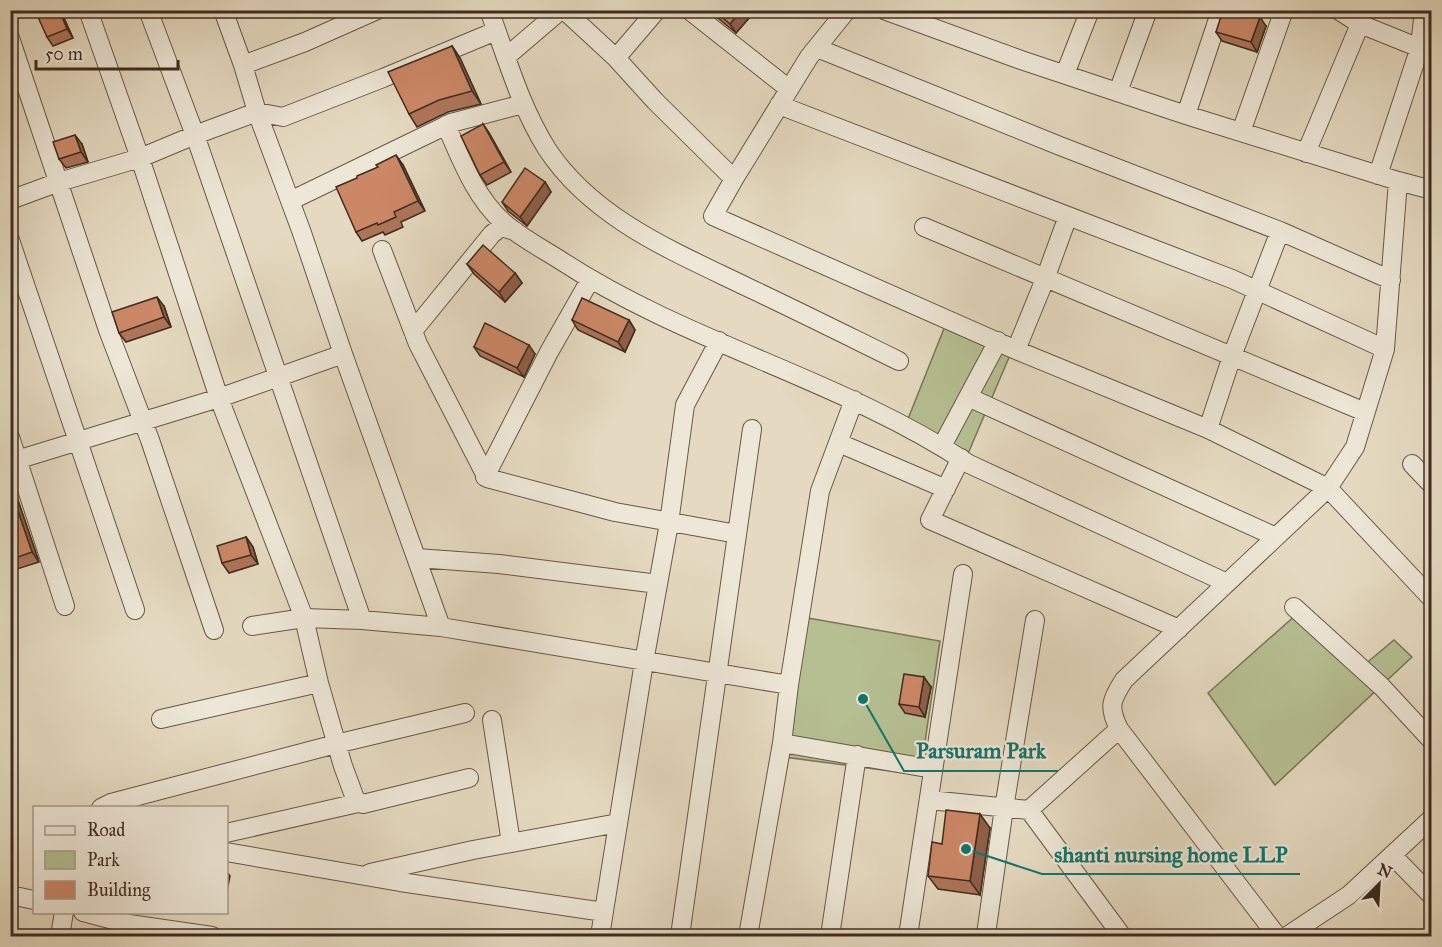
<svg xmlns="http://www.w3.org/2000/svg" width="1442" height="947" viewBox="0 0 1442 947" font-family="'IM FELL Great Primer',serif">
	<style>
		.green { fill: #b6bf92; stroke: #7a7658; stroke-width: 1.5 }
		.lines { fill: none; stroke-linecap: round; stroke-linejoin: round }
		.minor-casing { stroke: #685848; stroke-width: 20 }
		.minor { stroke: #eee7d7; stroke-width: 18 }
		.wall { fill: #af7459; stroke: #3e2c1f; stroke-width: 1.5 }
		.shaded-wall { fill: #8f5e48; stroke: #3e2c1f; stroke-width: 1.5 }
		.building { fill: #cc8767; stroke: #3e2c1f; stroke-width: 1.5 }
		.leader { fill: none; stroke: #0f766e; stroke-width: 2 }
		.callout-dot { fill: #0f766e; stroke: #eee7d7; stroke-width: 2 }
		.callout-label { font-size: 22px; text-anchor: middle; font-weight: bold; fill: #0f766e; stroke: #eee7d7; stroke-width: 4.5; stroke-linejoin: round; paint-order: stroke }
	</style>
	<rect width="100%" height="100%" fill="#e5dac1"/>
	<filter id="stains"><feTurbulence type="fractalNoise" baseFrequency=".00333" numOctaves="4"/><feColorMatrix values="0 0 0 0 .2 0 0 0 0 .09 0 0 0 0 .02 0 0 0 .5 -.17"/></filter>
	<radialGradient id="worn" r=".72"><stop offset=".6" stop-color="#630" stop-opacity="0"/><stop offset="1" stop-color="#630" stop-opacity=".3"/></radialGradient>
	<path class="green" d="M949,316L1016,341L967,456L906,424Z
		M1298,613L1357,671L1394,640L1412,657L1275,785L1208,693Z
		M808,618L940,641L920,775L784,757Z"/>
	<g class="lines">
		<g class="minor-casing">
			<path id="minor" d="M88,10L140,158L219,398L304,618L319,683L343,766L356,801L363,804L469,778
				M148,10L195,135L362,620
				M223,10L243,65L257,112L302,233L343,354L441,627
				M489,10C507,58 520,106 547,149C593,219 675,252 747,287C798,311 848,336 899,361
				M564,10L616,58L655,101L734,179
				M689,10L789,89
				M847,10L809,57L734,179L713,216L1016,350L1208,429L1328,488L1432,599
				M884,10L1021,60L1186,115L1398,181L1432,190
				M1338,10L1360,24L1432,53
				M10,11L12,10
				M10,38L108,330L150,440L214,630
				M817,48L1060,146L1280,231L1391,280
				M506,57L561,10
				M616,58L657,10
				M243,65L305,42L377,10
				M1065,74L1090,10
				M1118,92L1148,10
				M779,105L1232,279L1385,349
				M1186,115L1221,10
				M446,125C461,159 475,197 503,222C520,237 541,248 560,260C688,344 841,379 969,464L1227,583
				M1241,132L1284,10
				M1306,153L1360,24
				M1378,175L1420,47L1424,10
				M10,200L59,182L140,158L195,135L257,112L283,117L383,78L496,31
				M290,201L451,123L523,104
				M924,227L1365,412
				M10,240L135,610
				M382,250L418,344L487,478L615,512L737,534
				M413,331L492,234L501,227L515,231
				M1016,350L1045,279L1068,216
				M968,397L1276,537
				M1208,429L1232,356L1280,231
				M10,437L65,606
				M839,443L946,489
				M942,446L998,341
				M961,458L930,520L1179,629
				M10,462L219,398L343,354
				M1412,464L1432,485
				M485,477L549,352L590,280
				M417,558L499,564L658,584
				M1294,607L1382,687L1432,741
				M252,626L304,618L362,620L441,627L789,685
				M161,719L319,683
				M492,720L511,843
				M782,743L933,769
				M929,800L1029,810L1122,936
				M101,808L111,803L336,744L465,713
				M1029,810L1119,729
				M226,833L358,803
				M226,852L400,882L604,912
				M1392,855L1432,896
				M370,873L473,850L618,823
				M10,895L34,900
				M83,912L129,924L212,936
				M986,934L1004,808L1035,620
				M60,936L64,912
				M600,936L644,662L669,523L685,405L719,341
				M680,936L752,429
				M748,936L782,743L789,685L820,491L854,400
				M830,936L857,755
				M908,936L963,574
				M1277,936L1119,729C1108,707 1111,700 1124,680L1328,488L1355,447L1385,349L1398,181
				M1287,936L1349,895L1432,818"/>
		</g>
		<use href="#minor" class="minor"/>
	</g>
	<path class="wall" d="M53,10H59L64,18L73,38L53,46L47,37Z
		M713,10H756L736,33L719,19Z
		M1266,26L1257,52L1222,41L1216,32Z
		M452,46L460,58L481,104L448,112L417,127L409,114Z
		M483,124L489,133L511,172L487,185L480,175Z
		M82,144L88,162L66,168L59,159Z
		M403,165L425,211L401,222L403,227L385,235L383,232L362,241L356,232Z
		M545,182L551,192L527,226L508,211L502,202Z
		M467,264L515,273L522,283L505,302L474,274Z
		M164,306L171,327L126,342L119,333Z
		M572,320H629L635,330L625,352L578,330Z
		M474,347L535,354L524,377L480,356Z
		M10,477L39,562L14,570L10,565Z
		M246,537L253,547L258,564L229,573L222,563Z
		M931,687L925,717L905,713L899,704Z
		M990,828L980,895L938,889L928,876L942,844Z"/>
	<path class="shaded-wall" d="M59,10L64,18L73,38L67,29Z
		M741,10H756L736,33L730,24Z
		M1260,17L1266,26L1257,52L1251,42Z
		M452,46L460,58L481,104L472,91Z
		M483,124L489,133L511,172L504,162Z
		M75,135L82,144L88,162L81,152Z
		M396,155L403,165L425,211L418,201Z
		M545,182L551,192L527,226L520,217Z
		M515,273L522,283L505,302L499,292Z
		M157,297L164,306L171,327L164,317Z
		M629,320L635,330L625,352L618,342Z
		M529,345L535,354L524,377L517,368Z
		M10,477L39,562L32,552L10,488Z
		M246,537L253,547L258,564L251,555Z
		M924,677L931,687L925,717L919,707Z
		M980,814L990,828L980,895L970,881Z
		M226,871L230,876L226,896Z"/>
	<path class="building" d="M53,10H59L67,29L47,37L38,17Z
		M714,10H741L730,24Z
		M1223,10H1239L1260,17L1251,42L1216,32Z
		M452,46L472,91L439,100L409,114L388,72Z
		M483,124L504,162L480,175L461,136Z
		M75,135L81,152L59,159L53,142Z
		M396,155L418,201L394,212L396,217L378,225L377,223L356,232L336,187L357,178V176L378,167L376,165Z
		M525,168L545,182L520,217L502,202Z
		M483,245L515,273L499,292L467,264Z
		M157,297L164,317L119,333L112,312Z
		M582,298L629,320L618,342L572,320Z
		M485,323L529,345L517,368L474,347Z
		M10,488L32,552L10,560Z
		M246,537L251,555L222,563L217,546Z
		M904,674L924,677L919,707L899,704Z
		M946,810L980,814L970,881L928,876L932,842L942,844Z"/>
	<path class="leader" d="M863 699L904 771H1058M966 849L1042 874H1300"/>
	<g class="callout-dot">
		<circle cx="863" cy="699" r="6"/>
		<circle cx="966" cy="849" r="6"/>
	</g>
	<g class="callout-label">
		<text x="981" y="758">Parsuram Park</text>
		<text x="1171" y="862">shanti nursing home LLP</text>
	</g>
	<rect width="1442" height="947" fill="none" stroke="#e5dac1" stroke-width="36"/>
	<rect x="12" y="12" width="1418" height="923" fill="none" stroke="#3e2c1f" stroke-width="3"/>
	<rect x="18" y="18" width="1406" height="911" fill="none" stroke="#3e2c1f" stroke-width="1.5"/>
	<rect x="33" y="806" width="195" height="108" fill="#eee7d7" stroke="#a89c8d" stroke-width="1.5"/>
	<rect x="45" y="826" width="30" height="9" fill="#eee7d7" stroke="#a89c8d" stroke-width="1.5"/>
	<text x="87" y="836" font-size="18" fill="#3e2c1f">Road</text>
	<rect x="45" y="851" width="30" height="18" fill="#b6bf92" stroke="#a89c8d" stroke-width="1.5"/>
	<text x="87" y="866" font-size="18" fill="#3e2c1f">Park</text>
	<rect x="45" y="881" width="30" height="18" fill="#cc8767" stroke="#a89c8d" stroke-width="1.5"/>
	<text x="87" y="896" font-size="18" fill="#3e2c1f">Building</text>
	<g transform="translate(1379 884) rotate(24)" stroke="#eee7d7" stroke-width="4.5" paint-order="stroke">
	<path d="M0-4.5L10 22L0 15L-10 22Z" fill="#3e2c1f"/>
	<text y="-9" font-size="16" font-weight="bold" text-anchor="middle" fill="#3e2c1f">N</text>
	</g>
	<path d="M36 60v9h142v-9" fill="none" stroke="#3e2c1f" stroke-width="3"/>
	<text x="45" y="60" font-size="18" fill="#3e2c1f" stroke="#eee7d7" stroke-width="4.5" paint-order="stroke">50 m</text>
	<rect width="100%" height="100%" filter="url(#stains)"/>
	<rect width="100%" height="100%" fill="url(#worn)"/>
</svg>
